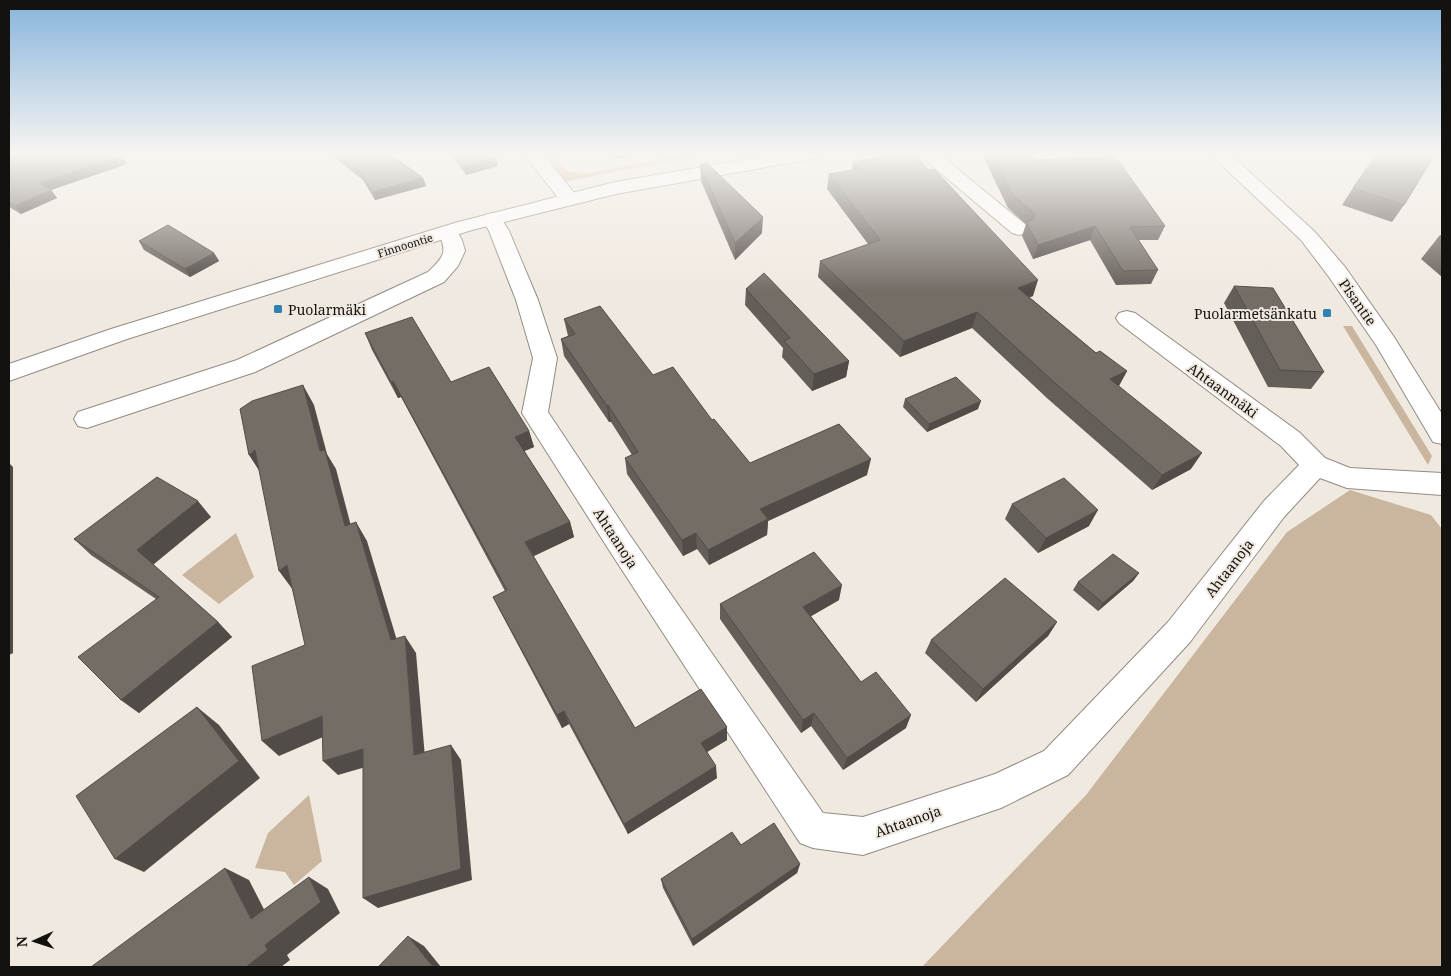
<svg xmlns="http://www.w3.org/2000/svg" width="1451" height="976" viewBox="0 0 1451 976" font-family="'Noto Serif',serif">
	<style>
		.green { fill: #cab69f }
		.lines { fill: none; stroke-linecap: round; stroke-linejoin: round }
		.minor-casing { stroke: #918b83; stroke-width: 2 }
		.tertiary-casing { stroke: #918b83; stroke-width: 2 }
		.primary-casing { stroke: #918b83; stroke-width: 2 }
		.minor { fill: #fff; fill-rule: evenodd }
		.tertiary { fill: #fff; fill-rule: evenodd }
		.primary { fill: #fff; fill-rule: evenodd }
		.wall { fill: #645e58 }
		.shaded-wall { fill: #514c47 }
		.building { fill: #746d66; stroke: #514c47 }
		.poi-dot { fill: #3281b3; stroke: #f0e9e0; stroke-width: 2 }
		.labels { text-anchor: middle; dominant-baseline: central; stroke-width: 4; stroke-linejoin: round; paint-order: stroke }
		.far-street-label { font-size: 11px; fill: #14120f; stroke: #f0e9e0 }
		.street-label { font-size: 14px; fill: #14120f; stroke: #f0e9e0 }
		.poi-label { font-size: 14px; fill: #14120f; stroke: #f0e9e0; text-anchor: start }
	</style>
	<rect width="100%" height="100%" fill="#f0e9e0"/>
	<path class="green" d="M540,154H552L567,171L583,174L687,154H714L618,171L564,182Z
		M1343,326H1352L1432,456L1428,465Z
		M1350,490L1431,515L1442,529V967H922L1086,795L1287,532Z
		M236,533L254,577L219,604L182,575Z
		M309,795L322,861L294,885L285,872L255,868L268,833Z"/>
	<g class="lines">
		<g class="minor-casing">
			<path id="minor" d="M9,154H20L17,158L9,160Z
				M524,154H543L579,199L576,203L569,205L562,203Z
				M918,154H939L1026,225L1029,229L1026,233L1019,235L1012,233Z
				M492,213L499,215L509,231L538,300L557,358L548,412L629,534L823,813L863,817L995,774L1044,751L1168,622L1264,501L1299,465L1281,446L1119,323L1116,318L1119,313L1127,311L1135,313L1299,432L1325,458L1350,468L1442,473V495L1347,488L1320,478L1284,517L1190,642L1068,775L1001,808L863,855L813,848L800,843L609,550L522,413L533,358L516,300L489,231L482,219L485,215Z
				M448,226L455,228L462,240L465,251L458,266L444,282L255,372L87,428L78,426L74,419L78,412L237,360L428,272C444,257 448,252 438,232L441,228Z"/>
		</g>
		<g class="tertiary-casing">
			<path id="tertiary" d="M1210,154H1230L1315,232L1345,267L1394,337L1442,414V444L1433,442L1376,345L1329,277L1301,240Z"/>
		</g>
		<g class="primary-casing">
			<path id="primary" d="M778,154H820L817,158L811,159L616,194L472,230L127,339L9,381V364L111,329L458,222L615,182Z"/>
		</g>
		<use href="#minor" class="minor"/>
		<use href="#tertiary" class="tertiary"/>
		<use href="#primary" class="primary"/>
	</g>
	<path class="wall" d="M18,154H124L125,156L122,157L127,164L51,190L57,198L21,214L9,207V158Z
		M330,154H390L423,178L426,186L375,200L363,180Z
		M451,154H494L496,158L498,166L466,175Z
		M612,154H632L617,159Z
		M982,154H1016L1035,160L1165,226L1158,240H1139L1158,270L1151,284L1116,285L1090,240L1033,259L1022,236L1026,224L1008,208Z
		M853,162L1033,296L1029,297L1096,353L1127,371L1119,386L1191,469L1152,490L1048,399L972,328L900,357L818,277L820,261L868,244L827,189L829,174L852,170Z
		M700,165L762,233L735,260L701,181Z
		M1353,188L1404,205L1392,222L1342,205Z
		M1440,235H1442V277L1421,259Z
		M139,241L214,253L219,261L190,277L144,250Z
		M1234,286L1324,372L1311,389L1268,387L1224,303Z
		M746,289L849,361L846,377L812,391L782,357L783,348L745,305Z
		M564,319L653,375L712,420L750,463L867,475L768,521L767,535L709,565L697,549L683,556L627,474L625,458L632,455L611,422H609L564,356L561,339L568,336Z
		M365,333L451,382L529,431L534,447L524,451L570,522L574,537L533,556L635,728L727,740L707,752L717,778L628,834L569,724L562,728L500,611L493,597L505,591L401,397L398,398L372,350Z
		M905,399L978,409L927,432L903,407Z
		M1012,504L1089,526L1038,553L1005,519Z
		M211,517L153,565L218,622L232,637L139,713L121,700L156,599L91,555L74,539Z
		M1139,573L1133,581L1098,611L1073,590L1078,582Z
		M839,600L811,616L861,682L906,728L843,770L811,726L801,733L720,619V604Z
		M1057,622L1048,636L976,702L925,653L931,640Z
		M741,845L800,864L797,873L693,946L663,888L661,879Z"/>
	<path class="shaded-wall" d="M118,154H124L125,156L122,157L127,164L51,190L57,198L21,214L15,206L40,183Z
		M616,154H632L617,159Z
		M496,158L498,166L466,175L464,167Z
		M423,178L426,186L375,200L372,192Z
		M763,217L762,233L735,260V243Z
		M1095,226L1090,240L1033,259L1038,245Z
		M214,253L219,261L190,277L185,269Z
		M1038,280L1033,296L1013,304L1018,288Z
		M977,312L972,328L900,357L904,341Z
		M849,361L846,377L812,391L814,374Z
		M1127,371L1118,387L1110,379Z
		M393,381L401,397L398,398L391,382Z
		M303,385L314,405L327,454L336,469L356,545L345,526L320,451Z
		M981,401L978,409L927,432L929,424Z
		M608,405L611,422H609L607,406Z
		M529,431L534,447L520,453L515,437Z
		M255,450L262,475L249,455Z
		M1202,453L1191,469L1152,490L1162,475Z
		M871,459L867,475L768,521L767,535L709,565L708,550L760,509Z
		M9,463L13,467V653L9,655Z
		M198,501L211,517L152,565L137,550Z
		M1098,510L1089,526L1038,553L1046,538Z
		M356,522L367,541L402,657L391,640Z
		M570,522L574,537L530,558L525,542Z
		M696,533L697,549L683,556L682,540Z
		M287,565L293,590L279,571Z
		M1139,573L1133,581L1098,611L1103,603Z
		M842,585L839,600L801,622L803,607Z
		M218,622L232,637L139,713L121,700Z
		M1057,622L1048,636L976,702L983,689Z
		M405,636L416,653L426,769L414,755Z
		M197,707L219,725L260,778L144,872L115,859Z
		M564,711L569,724L562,728L557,715Z
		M814,713L811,726L801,733L803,720Z
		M911,715L906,728L843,770L847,758Z
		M322,716L337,731L279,756L262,741Z
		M727,727V740L702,755L701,743Z
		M451,745L461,760L472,880L378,908L363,898Z
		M363,749L376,764L338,775L323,761Z
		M716,766L717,778L628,834L624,824Z
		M800,864L797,873L693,946L692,939Z
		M225,868L249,880L274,929L251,919Z
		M309,877L328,889L340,913L287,955L290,960L281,967H246L265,945Z
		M408,936L424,946L441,967H433Z"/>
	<path class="building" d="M18,154H120L122,156L40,183L51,190L15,206L9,202V158Z
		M337,154H390L423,178L372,192L360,172Z
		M455,154H494L496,158L464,167Z
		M894,154H914L928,170L934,169L1038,280L1018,288L1096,353L1100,351L1127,371L1110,379L1202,453L1162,475L1055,383L977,312L904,341L820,261L880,240L829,174L860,169L853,162Z
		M992,154H1016L1017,155L1032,154L1035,160L1115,156L1165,226L1130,227L1158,270L1123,271L1095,226L1038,245L1026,222L1032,220L1035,214L1012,194Z
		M1377,154H1435L1404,205L1353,188Z
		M707,163L763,217L735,243L700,165Z
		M168,225L214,253L185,269L139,241Z
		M764,273L849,361L814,374L784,341L790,338L746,289Z
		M1234,286L1273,288L1324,372L1280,370Z
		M600,306L653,375L673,367L712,420L714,419L750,463L839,424L871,459L760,509L768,519L708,550L696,533L682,540L625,458L638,452L608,405L607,406L561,339L575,334L564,319Z
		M412,317L451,382L489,367L529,431L515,437L570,522L525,542L635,728L701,689L727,727L701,743L716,766L624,824L564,711L557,715L493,597L507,590L393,381L391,382L365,333Z
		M956,377L981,401L929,424L905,399Z
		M303,385L320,451L325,450L345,526L356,522L391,640L405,636L414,755L451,745L461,869L363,898V749L323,761L322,716L262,741L252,666L305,645L287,565L279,571L255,450L249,455L240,409L252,401Z
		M157,477L198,501L137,550L218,622L121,700L78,657L159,597L74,539Z
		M1064,478L1098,510L1046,538L1012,504Z
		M814,552L842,585L803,607L861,682L876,672L911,715L847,758L814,713L803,720L720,604Z
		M1113,554L1139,573L1103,603L1078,582Z
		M1005,578L1057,622L983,689L931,640Z
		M197,707L239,761L115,859L76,796Z
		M774,823L800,864L692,939L661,879L732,832L741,845Z
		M225,868L251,919L309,877L321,902L265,945L268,950L246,967H91Z
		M408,936L433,967H378Z"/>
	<linearGradient id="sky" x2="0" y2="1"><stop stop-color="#87b4dc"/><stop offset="0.53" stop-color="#f8f5f1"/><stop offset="1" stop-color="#f8f5f1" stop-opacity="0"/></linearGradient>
	<rect width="1451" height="291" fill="url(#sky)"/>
	<g class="poi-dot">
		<rect x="273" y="304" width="10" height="10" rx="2.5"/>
		<rect x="1322" y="308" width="10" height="10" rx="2.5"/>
	</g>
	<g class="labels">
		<g class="far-street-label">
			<text transform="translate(405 245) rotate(-17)">Finnoontie</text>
		</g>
		<g class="street-label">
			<text transform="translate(1358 302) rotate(55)">Pisantie</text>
			<text transform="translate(1223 390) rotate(36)">Ahtaanmäki</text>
			<text transform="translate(616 538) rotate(57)">Ahtaanoja</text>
			<text transform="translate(1229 568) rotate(-52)">Ahtaanoja</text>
			<text transform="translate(908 821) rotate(-19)">Ahtaanoja</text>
		</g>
		<g class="poi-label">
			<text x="288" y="309">Puolarmäki</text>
			<text x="1317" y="313" text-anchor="end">Puolarmetsänkatu</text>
		</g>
	</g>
	<rect width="1451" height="976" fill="none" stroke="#14120f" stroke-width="20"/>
	<g transform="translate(35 941) rotate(267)" stroke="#f0e9e0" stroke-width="4" paint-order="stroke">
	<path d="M0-4L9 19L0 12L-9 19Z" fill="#14120f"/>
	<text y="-8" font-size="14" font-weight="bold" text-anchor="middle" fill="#14120f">N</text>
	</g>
</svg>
